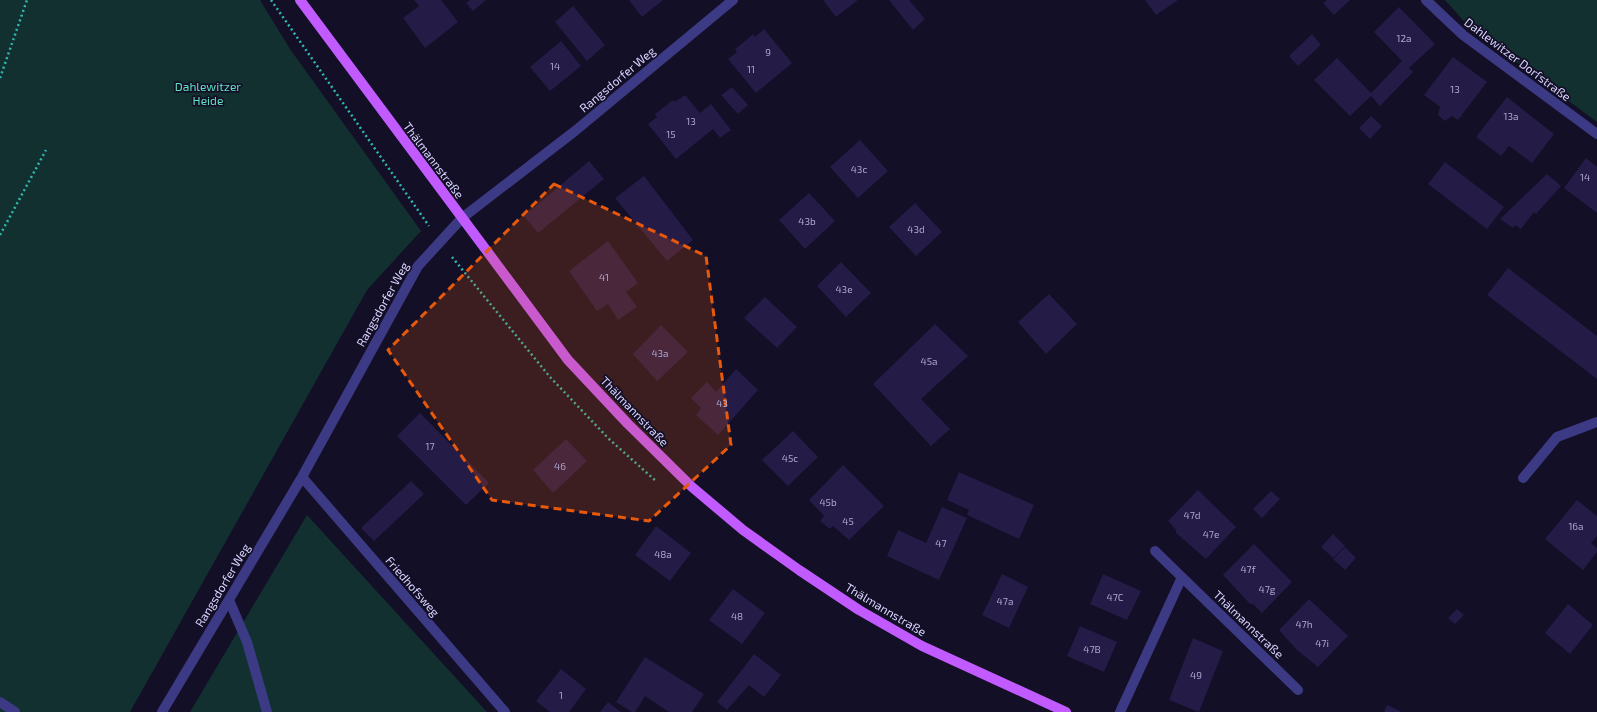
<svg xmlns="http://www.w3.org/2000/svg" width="1597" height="712" viewBox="0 0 1597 712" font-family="'Exo 2',sans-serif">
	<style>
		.green { fill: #12302f }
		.building { fill: #241b47 }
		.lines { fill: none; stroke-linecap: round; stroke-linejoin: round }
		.path { stroke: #2fb8b0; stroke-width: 2.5; stroke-dasharray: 2 3; stroke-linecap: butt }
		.minor { stroke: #3d3a85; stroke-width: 10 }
		.major { stroke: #c25bff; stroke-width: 10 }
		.marked { fill: #e8590c; fill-opacity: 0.2; stroke: #e8590c; stroke-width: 3; stroke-dasharray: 8 5; stroke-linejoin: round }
		.labels { text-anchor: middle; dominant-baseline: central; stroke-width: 3.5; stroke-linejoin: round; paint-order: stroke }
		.number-label { font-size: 10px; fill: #aca6d1 }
		.street-label { font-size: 12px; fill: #d9d4ff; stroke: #130f26 }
		.park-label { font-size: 12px; fill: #5fe0c0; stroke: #130f26 }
	</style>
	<rect width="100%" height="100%" fill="#130f26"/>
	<path class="green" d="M0,0H260L290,49L421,231L367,290L130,712H0Z
		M1445,0H1597V122L1469,27Z
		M307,515L487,712H190Z"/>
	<path class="building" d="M414,0H441L458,22L425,48L403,18L419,6Z
		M470,0H486L473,11L466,3Z
		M629,0H663L642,17Z
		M823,0H858L836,17Z
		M889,0H909L925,19L913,30Z
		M1145,0H1178L1156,15Z
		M1327,0H1350L1334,15L1323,3Z
		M573,6L605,45L587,61L555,22Z
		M1399,7L1435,44L1409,68L1413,72L1380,106L1371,96L1350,116L1314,80L1337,58L1371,93L1402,61L1374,32Z
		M764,29L792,63L756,93L728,59L737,52L735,49L744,42L753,34L755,37Z
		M1312,34L1321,45L1298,66L1289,56Z
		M561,41L581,66L550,91L530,67Z
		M1453,57L1487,82L1458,120L1452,116L1445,121L1438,115L1440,107L1424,95Z
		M732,87L748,105L738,114L721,95Z
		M685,95L700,113L711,104L731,130L720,138L713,129L676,159L648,124L657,117L655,114L673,100L675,102Z
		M1507,97L1554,134L1532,163L1509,146L1501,156L1476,137Z
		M1371,116L1382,126L1370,139L1359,128Z
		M860,140L888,171L858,198L830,167Z
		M1586,158L1597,167V213L1564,188Z
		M589,161L604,179L538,233L524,216Z
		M1445,162L1504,207L1487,229L1428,184Z
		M1547,174L1561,186L1536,214L1534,212L1521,229L1515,225L1513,228L1500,219Z
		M644,176L693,240L667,261L615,198Z
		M809,193L835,221L805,249L779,220Z
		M915,203L942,232L916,256L889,227Z
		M608,241L638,283L626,292L637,307L618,320L608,304L597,311L569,271Z
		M841,262L871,293L846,317L817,286Z
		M1508,268L1597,336V379L1487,295Z
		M1049,294L1077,324L1046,354L1018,322Z
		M765,297L797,327L777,348L744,318Z
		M935,324L968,356L921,399L950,429L931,446L873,384Z
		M661,325L688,352L657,381L633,354Z
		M736,369L758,390L718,435L696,415L701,408L691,398L707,382L716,392Z
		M420,413L489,483L466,505L397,436Z
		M793,431L818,457L788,486L762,460Z
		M566,439L587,461L553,493L533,470Z
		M843,465L884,506L849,540L833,526L830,529L820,521L824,516L809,500Z
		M959,472L1034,505L1019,539L967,515L969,510L947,500Z
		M411,481L424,494L374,541L361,528Z
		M1198,490L1236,527L1206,559L1176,533V530L1168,521Z
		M1271,491L1280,499L1262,518L1253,509Z
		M1577,500L1597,516V536L1591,543L1597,548V552L1583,570L1545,539Z
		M942,507L967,518L939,580L887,556L898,530L926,543Z
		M656,526L691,553L670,581L635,555Z
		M1333,534L1345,546L1333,558L1321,547Z
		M1254,544L1292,582L1262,613L1253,604H1250L1223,575Z
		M1345,547L1356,558L1345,570L1333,559Z
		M1002,574L1028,587L1009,628L982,615Z
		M1103,574L1141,591L1127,620L1090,604Z
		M733,589L765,613L742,644L709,620Z
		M1309,599L1348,636L1318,667L1297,650L1279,630Z
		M1568,604L1593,625L1570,654L1545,633Z
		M1457,609L1464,615L1455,624L1448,618Z
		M1080,626L1117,642L1104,672L1067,656Z
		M1193,638L1223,651L1199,712L1169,700Z
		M754,654L781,675L764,697L749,685L727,710L717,702Z
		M645,657L704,694L692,712H669L645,696L635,712H632L616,702Z
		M561,669L586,689L569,712H550L536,701Z
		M608,702L621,712H600Z
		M1387,705L1402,712H1384Z"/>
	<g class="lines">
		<path class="path" d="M271,0L429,226
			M0,78L27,0
			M0,235L46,150
			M452,257L550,377L609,439L657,482"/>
		<path class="minor" d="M1426,0L1463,35L1597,134
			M302,477L505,712
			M1523,478L1557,437L1597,422
			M1155,551L1298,690
			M229,600L247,642L267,712
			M0,702L15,712
			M162,712L302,477L418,266L462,218L575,131L733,0
			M1120,712L1182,577"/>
		<path class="major" d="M300,0L568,360L628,424L692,487L743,530L799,570L859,610L922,646L1066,712"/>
	</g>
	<path class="marked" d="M554,184L706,256L731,445L649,521L492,500L388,350Z"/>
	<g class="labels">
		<g class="number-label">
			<text x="1404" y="38">12a</text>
			<text x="768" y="52">9</text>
			<text x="555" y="66">14</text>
			<text x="751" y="69">11</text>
			<text x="1455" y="89">13</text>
			<text x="1511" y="116">13a</text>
			<text x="691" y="121">13</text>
			<text x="671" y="134">15</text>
			<text x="859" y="169">43c</text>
			<text x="1585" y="177">14</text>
			<text x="807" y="221">43b</text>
			<text x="916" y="229">43d</text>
			<text x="604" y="277">41</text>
			<text x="844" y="289">43e</text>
			<text x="660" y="353">43a</text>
			<text x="929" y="361">45a</text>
			<text x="722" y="403">43</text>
			<text x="430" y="446">17</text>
			<text x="790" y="458">45c</text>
			<text x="560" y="466">46</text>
			<text x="828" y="502">45b</text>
			<text x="1192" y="515">47d</text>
			<text x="848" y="521">45</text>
			<text x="1576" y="526">16a</text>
			<text x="1211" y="534">47e</text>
			<text x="941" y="543">47</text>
			<text x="663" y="554">48a</text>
			<text x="1248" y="569">47f</text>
			<text x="1267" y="589">47g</text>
			<text x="1115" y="597">47C</text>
			<text x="1005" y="601">47a</text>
			<text x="737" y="616">48</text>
			<text x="1304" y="624">47h</text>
			<text x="1322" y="643">47i</text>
			<text x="1092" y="649">47B</text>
			<text x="1196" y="675">49</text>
			<text x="561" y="695">1</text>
		</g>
		<g class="street-label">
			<text transform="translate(1518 59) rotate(37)">Dahlewitzer Dorfstraße</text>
			<text transform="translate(617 79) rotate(-40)">Rangsdorfer Weg</text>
			<text transform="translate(434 160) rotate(53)">Thälmannstraße</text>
			<text transform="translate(382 304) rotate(-61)">Rangsdorfer Weg</text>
			<text transform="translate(635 411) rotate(46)">Thälmannstraße</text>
			<text transform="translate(222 585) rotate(-59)">Rangsdorfer Weg</text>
			<text transform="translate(413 586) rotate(49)">Friedhofsweg</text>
			<text transform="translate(886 609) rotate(31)">Thälmannstraße</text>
			<text transform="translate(1249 624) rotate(44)">Thälmannstraße</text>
		</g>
		<g class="park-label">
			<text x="208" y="86">Dahlewitzer<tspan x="208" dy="14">Heide</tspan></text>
		</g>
	</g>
</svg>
